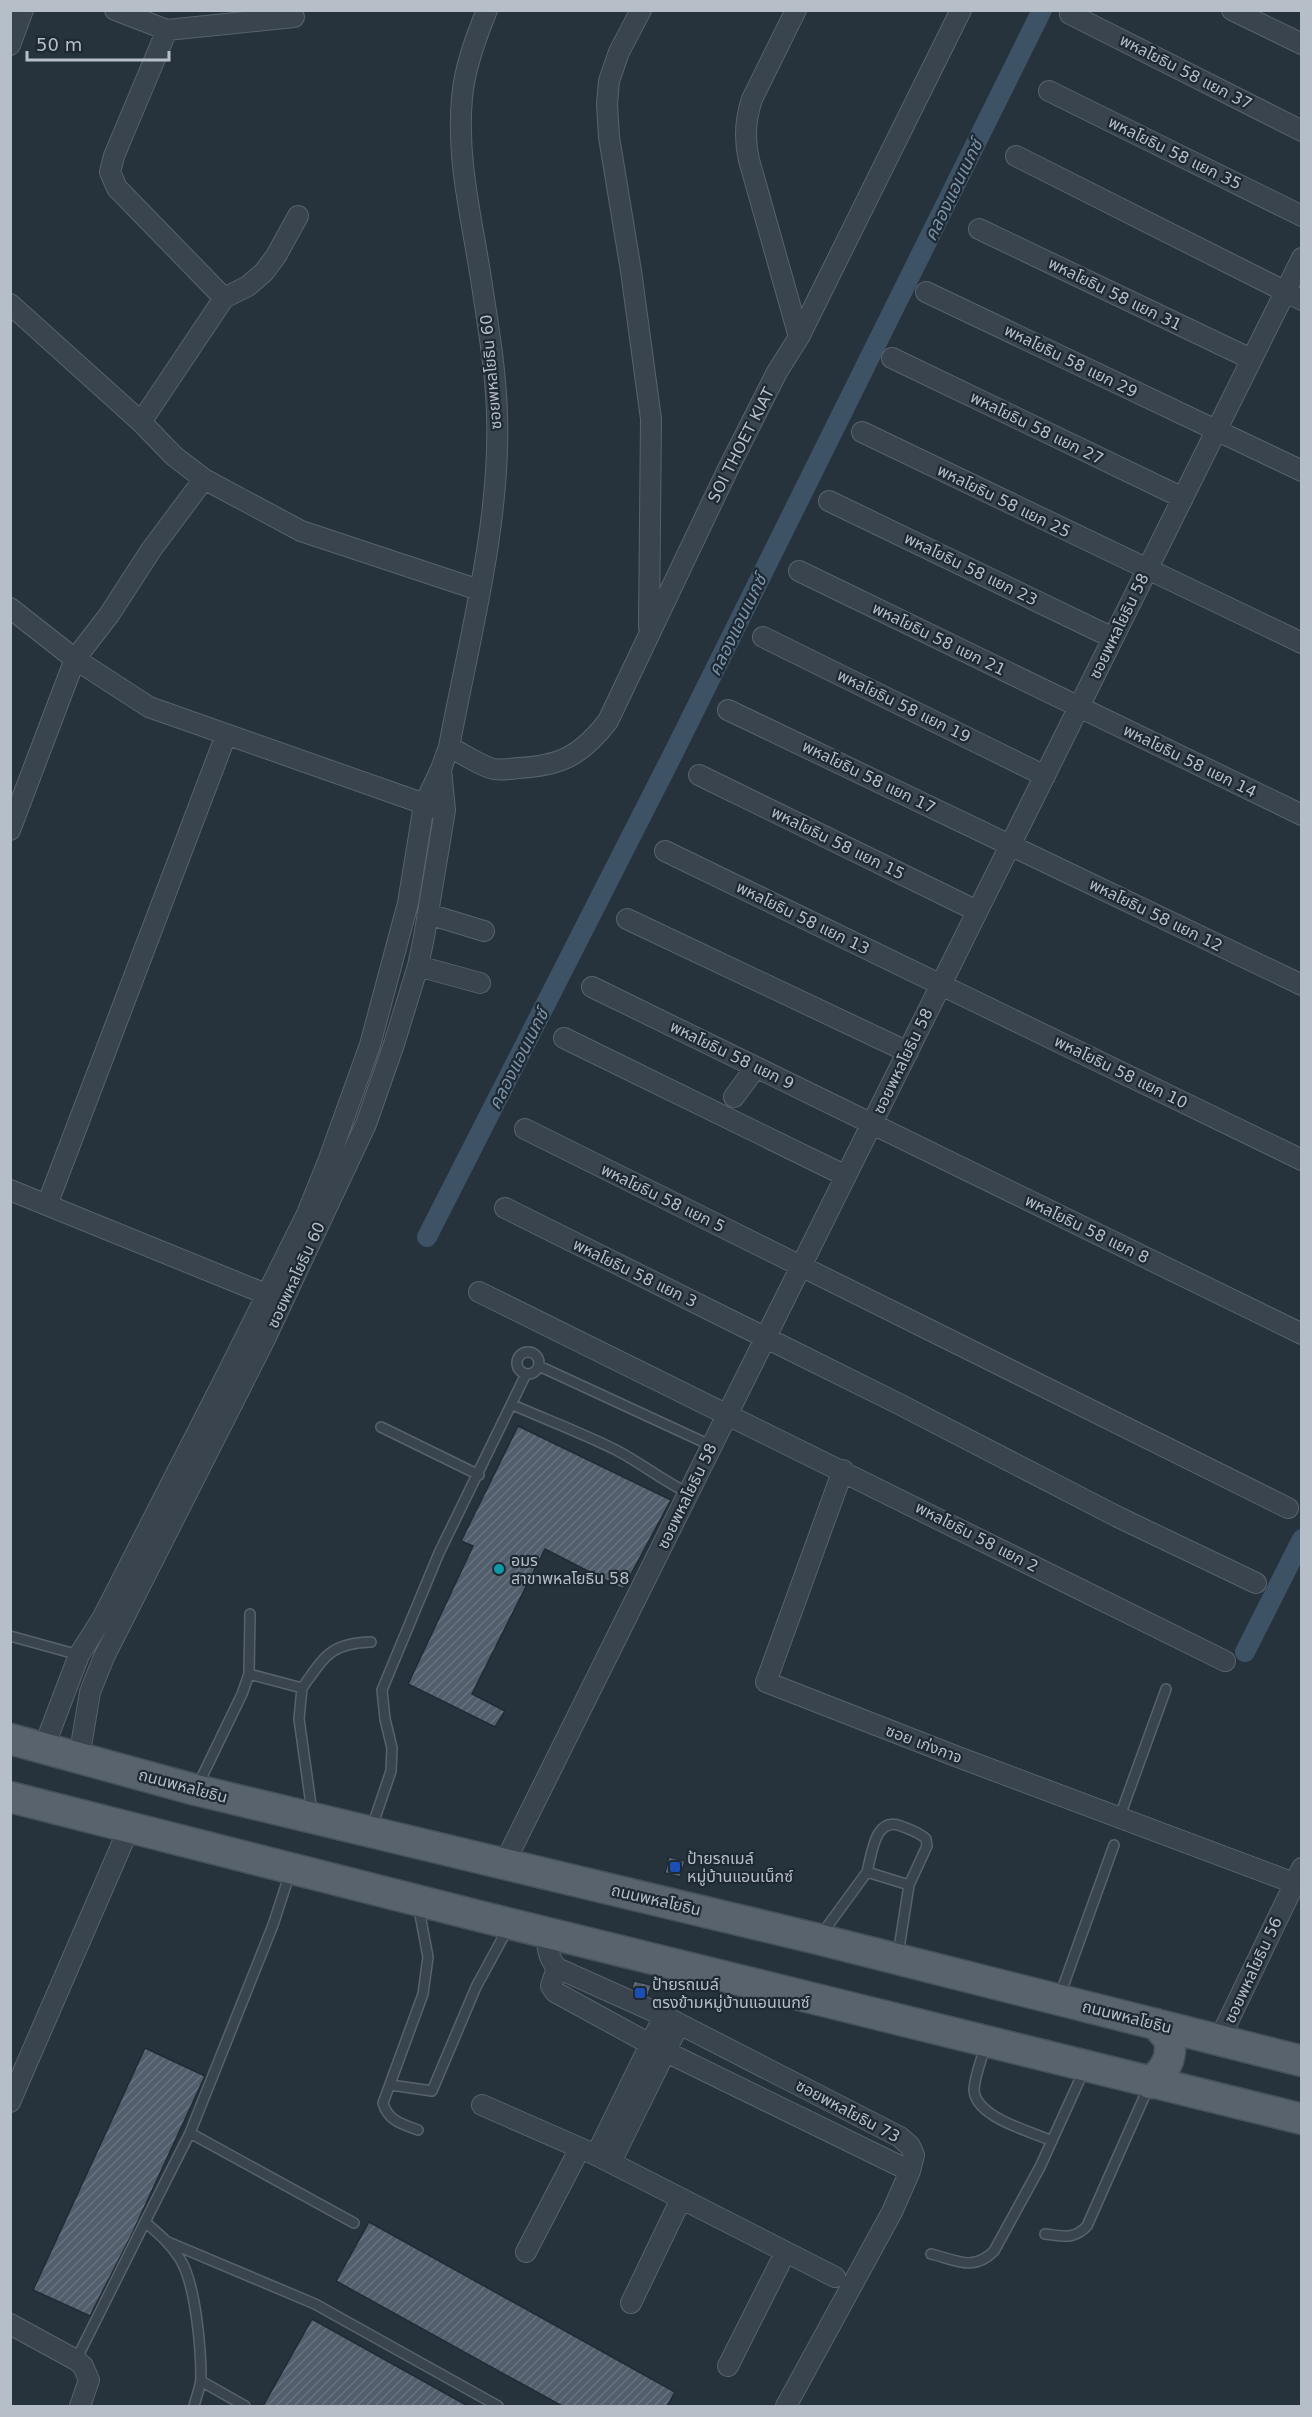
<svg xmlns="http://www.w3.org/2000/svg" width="1312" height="2417" viewBox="0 0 1312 2417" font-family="'DejaVu Sans','Noto Sans Thai',sans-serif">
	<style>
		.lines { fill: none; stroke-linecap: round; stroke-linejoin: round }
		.canal { stroke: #3d5265; stroke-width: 20 }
		.building { fill: url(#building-hatch); stroke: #212b35; stroke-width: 1.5 }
		.service-casing { stroke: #58626b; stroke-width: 12 }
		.minor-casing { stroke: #58626b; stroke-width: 22 }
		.primary-casing { stroke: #46505a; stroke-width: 33 }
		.service { stroke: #3a444e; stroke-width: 9 }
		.minor { stroke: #3a444e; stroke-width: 20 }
		.primary { stroke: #58636d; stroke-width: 30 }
		.culture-dot { fill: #0f9aa8; stroke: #1f2933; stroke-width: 2 }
		.transit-dot { fill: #1a4fb4; stroke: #1f2933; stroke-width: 2 }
		.labels { text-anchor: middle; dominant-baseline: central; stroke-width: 4.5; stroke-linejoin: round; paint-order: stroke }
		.street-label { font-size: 16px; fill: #b6bfc8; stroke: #1f2933 }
		.poi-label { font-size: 16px; fill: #b6bfc8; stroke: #1f2933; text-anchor: start }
		.water-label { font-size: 18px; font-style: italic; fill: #7993aa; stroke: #1f2933 }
	</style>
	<defs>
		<pattern id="building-hatch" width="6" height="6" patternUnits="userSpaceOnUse" patternTransform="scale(1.5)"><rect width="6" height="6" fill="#525e6b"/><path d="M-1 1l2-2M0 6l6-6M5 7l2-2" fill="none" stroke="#69737f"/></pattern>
	</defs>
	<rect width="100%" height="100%" fill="#26333d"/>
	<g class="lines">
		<path class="canal" d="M427,1237L674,752L1042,10
			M1245,1652L1302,1539"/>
	</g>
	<path class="building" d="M518,1426L671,1500L623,1589L545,1549L472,1694L505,1711L495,1727L408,1684L473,1546L461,1541Z
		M669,1857L685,1861L680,1877L665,1873Z
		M634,1981L651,1985L648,1996L632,1988Z
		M145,2048L205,2076L132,2234L90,2316L33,2290Z
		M369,2222L675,2392L667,2406H562L336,2281Z
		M312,2319L468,2406H263Z"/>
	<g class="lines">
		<g class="service-casing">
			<path id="service" d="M517 1363a11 11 0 1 1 22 0a11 11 0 1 1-22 0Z
				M539,1366L712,1446
				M513,1405C547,1420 582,1433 616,1450C641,1463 663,1481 688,1493
				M381,1427L479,1475
				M10,1636L79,1655
				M249,1674L250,1614
				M302,1688C324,1658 329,1643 371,1642
				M198,1785L242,1694L249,1674L302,1688L299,1719L312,1812
				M1120,1816L1166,1689
				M372,1827L391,1771L392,1748L385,1719L382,1690L439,1553L526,1374
				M867,1872C872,1853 875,1816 901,1826C911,1830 919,1832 926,1839L927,1846L909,1885
				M418,1904L428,1957L423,1994L383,2103C388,2121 402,2124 418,2130
				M821,1935L867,1872L909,1885L898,1955
				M1060,1995L1114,1845
				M986,2044C982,2058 975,2075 974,2089C974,2117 1030,2131 1052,2141
				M391,2085L432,2091L476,1987L508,1928
				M190,2133L354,2223
				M1045,2234C1062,2236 1074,2240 1087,2226L1149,2086
				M168,2242L315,2304L498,2406
				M931,2254C957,2260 973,2272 994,2251L1040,2167L1085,2068
				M76,2360L145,2222
				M201,2381L245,2406
				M194,2406C196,2398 200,2388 201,2379C201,2350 196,2284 180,2259C171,2244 159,2234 145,2222L190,2133L273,1925L290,1873"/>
		</g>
		<g class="minor-casing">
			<path id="minor" d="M115,10L167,30L294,17
				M641,10L619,52L609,81L607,104L609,137L631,271L651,419L649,627
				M796,10L752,99C745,120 744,139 749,160L799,337
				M1232,10L1302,44
				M1070,14L1302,131
				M167,30L114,156L110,172L117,188L224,298
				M10,45L23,10
				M1049,91L1302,216
				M1016,156L1302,300
				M979,229L1251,359
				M926,292L1302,471
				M10,304L141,422L174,456L204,479L301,531L479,590
				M892,358L1183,498
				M141,422L224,298L248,286L264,272L276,256L298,216
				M862,432L1302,643
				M829,501L1113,638
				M799,571L1302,815
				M10,608L75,659L149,707L436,808
				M763,637L1045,776
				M728,710L1302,985
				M449,747C462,753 476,763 490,768C498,771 509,769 518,768C561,766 582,755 608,721L728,469L777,372L799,337L961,10
				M699,775L977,911
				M10,830L75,659L109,615L151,550L204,479
				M665,851L1302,1160
				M428,914L484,931
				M627,919L908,1052
				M418,966L480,983
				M592,987L1302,1334
				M564,1038L846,1176
				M734,1097L756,1067
				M525,1129L1288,1508
				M10,1190L278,1299
				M47,1205L226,735
				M505,1208L899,1404L1118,1517L1256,1583
				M479,1292L1225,1661
				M843,1470L766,1682L958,1757L1294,1883
				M44,1747L79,1655L103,1617L223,1382L306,1216L329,1159L370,1045L408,903L424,805L441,769L449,747C469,640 501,522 497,414C496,374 489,331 483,292C474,227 456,164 462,98C464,69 476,37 487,10
				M79,1758L90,1692L104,1657L264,1341L366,1124L394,1044L418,966L424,937L445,810L441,769
				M504,1864L1302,258
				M547,1932C547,1946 547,1956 557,1968L664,2016L900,2137L910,2146L914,2155L910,2171L892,2212L786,2406
				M557,1968L551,1986L555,1992L650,2044L910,2171
				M1219,2040L1302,1868
				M10,2102L129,1828
				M482,2105L596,2155L835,2277
				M596,2155L664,2016
				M611,2162L679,2024
				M526,2252L580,2148
				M631,2303L681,2199
				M10,2324L76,2360L83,2366L89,2380L80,2406
				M728,2366L785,2253"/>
		</g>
		<g class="primary-casing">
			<path id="primary" d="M10,1739L196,1790L818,1939L1302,2061
				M10,1797L479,1916L1302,2119
				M1150,2083C1165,2070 1173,2059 1169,2039L1156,2024"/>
		</g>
		<use href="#service" class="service"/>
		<use href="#minor" class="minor"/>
		<use href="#primary" class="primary"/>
	</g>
	<circle class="culture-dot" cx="499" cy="1569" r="6"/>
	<g class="transit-dot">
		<rect x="669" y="1861" width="12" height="12" rx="3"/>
		<rect x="634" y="1987" width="12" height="12" rx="3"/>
	</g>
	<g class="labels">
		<g class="street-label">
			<text transform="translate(1186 72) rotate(27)">พหลโยธิน 58 แยก 37</text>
			<text transform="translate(1175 153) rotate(26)">พหลโยธิน 58 แยก 35</text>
			<text transform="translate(1115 294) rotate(26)">พหลโยธิน 58 แยก 31</text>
			<text transform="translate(1071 361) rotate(26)">พหลโยธิน 58 แยก 29</text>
			<text transform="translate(491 372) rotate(-95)">ซอยพหลโยธิน 60</text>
			<text transform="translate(1037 428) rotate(26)">พหลโยธิน 58 แยก 27</text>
			<text transform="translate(741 445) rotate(-63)">SOI THOET KIAT</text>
			<text transform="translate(1004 501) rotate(26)">พหลโยธิน 58 แยก 25</text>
			<text transform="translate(971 569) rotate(26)">พหลโยธิน 58 แยก 23</text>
			<text transform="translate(1119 626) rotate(-64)">ซอยพหลโยธิน 58</text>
			<text transform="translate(939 639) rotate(26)">พหลโยธิน 58 แยก 21</text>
			<text transform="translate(904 706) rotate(26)">พหลโยธิน 58 แยก 19</text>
			<text transform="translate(1190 761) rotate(26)">พหลโยธิน 58 แยก 14</text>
			<text transform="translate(869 777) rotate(26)">พหลโยธิน 58 แยก 17</text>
			<text transform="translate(838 843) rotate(26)">พหลโยธิน 58 แยก 15</text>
			<text transform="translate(1156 915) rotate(26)">พหลโยธิน 58 แยก 12</text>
			<text transform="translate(803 918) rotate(26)">พหลโยธิน 58 แยก 13</text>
			<text transform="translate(732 1055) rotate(26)">พหลโยธิน 58 แยก 9</text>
			<text transform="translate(903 1061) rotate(-64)">ซอยพหลโยธิน 58</text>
			<text transform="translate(1121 1072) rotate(26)">พหลโยธิน 58 แยก 10</text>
			<text transform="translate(663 1198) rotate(26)">พหลโยธิน 58 แยก 5</text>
			<text transform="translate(1087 1229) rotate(26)">พหลโยธิน 58 แยก 8</text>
			<text transform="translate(635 1273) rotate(26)">พหลโยธิน 58 แยก 3</text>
			<text transform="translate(296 1275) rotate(-65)">ซอยพหลโยธิน 60</text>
			<text transform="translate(687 1496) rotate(-64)">ซอยพหลโยธิน 58</text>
			<text transform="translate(977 1537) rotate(27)">พหลโยธิน 58 แยก 2</text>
			<text transform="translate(924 1744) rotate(21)">ซอย เก่งกาจ</text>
			<text transform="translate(183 1786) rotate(15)">ถนนพหลโยธิน</text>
			<text transform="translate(656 1900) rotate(13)">ถนนพหลโยธิน</text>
			<text transform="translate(1253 1970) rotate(-65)">ซอยพหลโยธิน 56</text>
			<text transform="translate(1127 2017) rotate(14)">ถนนพหลโยธิน</text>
			<text transform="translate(848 2111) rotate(28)">ซอยพหลโยธิน 73</text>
		</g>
		<g class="poi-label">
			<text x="511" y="1560">อมร<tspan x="511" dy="18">สาขาพหลโยธิน 58</tspan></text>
			<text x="687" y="1858">ป้ายรถเมล์<tspan x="687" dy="18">หมู่บ้านแอนเน็กซ์</tspan></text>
			<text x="652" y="1984">ป้ายรถเมล์<tspan x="652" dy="18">ตรงข้ามหมู่บ้านแอนเนกซ์</tspan></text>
		</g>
		<g class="water-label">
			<text transform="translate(953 190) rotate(-64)">คลองแอนเนกซ์</text>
			<text transform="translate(737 625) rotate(-64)">คลองแอนเนกซ์</text>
			<text transform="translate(518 1059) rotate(-63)">คลองแอนเนกซ์</text>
		</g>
	</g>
	<rect width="1312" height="2417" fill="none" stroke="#b6bfc8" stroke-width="24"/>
	<path d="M27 51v9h142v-9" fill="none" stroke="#b6bfc8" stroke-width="3"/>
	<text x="36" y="51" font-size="18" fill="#b6bfc8" stroke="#1f2933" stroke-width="4.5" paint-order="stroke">50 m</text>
</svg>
